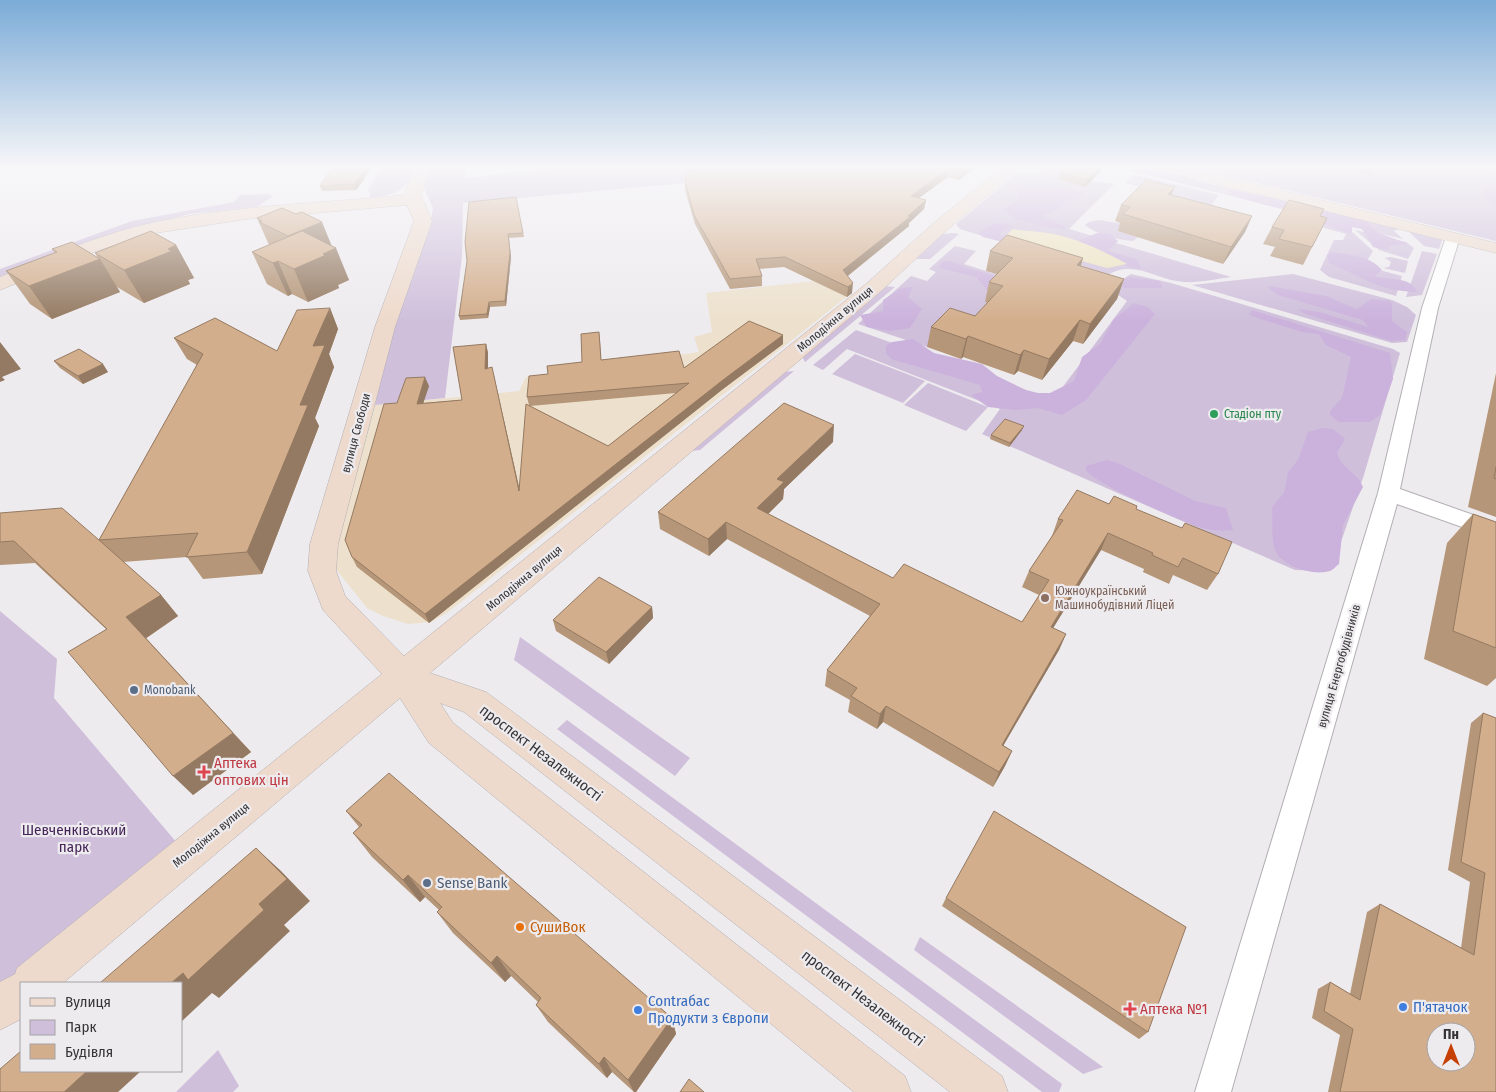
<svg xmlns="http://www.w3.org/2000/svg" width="1496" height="1092" viewBox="0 0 1496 1092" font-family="'Fira Sans Condensed',sans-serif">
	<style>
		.commercial { fill: #ede1cd }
		.green { fill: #cfbfdb }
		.forest { fill: #cbb2dc }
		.sand { fill: #ede3be }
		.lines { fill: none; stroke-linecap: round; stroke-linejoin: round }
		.street-casing { stroke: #b2afb3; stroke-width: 2 }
		.secondary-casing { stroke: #b2afb3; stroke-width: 1 }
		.street { fill: #fff; fill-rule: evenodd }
		.secondary { fill: #eedacc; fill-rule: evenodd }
		.wall { fill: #b59678; fill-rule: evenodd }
		.shaded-wall { fill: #947a62 }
		.building { fill: #d3ae8c; stroke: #947a62; fill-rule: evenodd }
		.leisure-dot { fill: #2e9e5b; stroke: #eeebef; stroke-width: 2 }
		.education-dot { fill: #8d6e63; stroke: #eeebef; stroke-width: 2 }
		.service-dot { fill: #5c6f8a; stroke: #eeebef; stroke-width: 2 }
		.health-dot { fill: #e0444e; stroke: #eeebef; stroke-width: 2 }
		.food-dot { fill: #e8710a; stroke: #eeebef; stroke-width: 2 }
		.shop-dot { fill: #3f7fe0; stroke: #eeebef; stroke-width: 2 }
		.labels { text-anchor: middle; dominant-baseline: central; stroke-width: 4.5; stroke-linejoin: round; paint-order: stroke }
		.street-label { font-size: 12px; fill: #353436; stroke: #eeebef }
		.leisure-label { font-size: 12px; fill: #27864d; stroke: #eeebef; text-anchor: start }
		.education-label { font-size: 12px; fill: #785e54; stroke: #eeebef; text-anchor: start }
		.service-label { font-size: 12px; fill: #4e5e75; stroke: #eeebef; text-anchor: start }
		.near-street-label { font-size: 15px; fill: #353436; stroke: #eeebef }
		.near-health-label { font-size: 15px; fill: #be3a42; stroke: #eeebef; text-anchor: start }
		.near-park-label { font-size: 15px; fill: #452558; stroke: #eeebef }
		.near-service-label { font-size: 15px; fill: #4e5e75; stroke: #eeebef; text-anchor: start }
		.near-food-label { font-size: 15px; fill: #c56008; stroke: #eeebef; text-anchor: start }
		.near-shop-label { font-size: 15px; fill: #366cbe; stroke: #eeebef; text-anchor: start }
	</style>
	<rect width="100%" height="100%" fill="#eeebef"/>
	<path class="commercial" d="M813,281L848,288L849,295L447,613L431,622L408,624L383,616L367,608L335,568L338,536L375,405L519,391L526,377L699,352L694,337L712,332L706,293Z"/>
	<path class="green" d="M381,168H416C407,191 392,196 369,198L371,195L368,190Z
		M427,168H467L466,178L556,168H779L686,183L463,203L462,256L445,398L375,405L395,313L431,220L433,208L423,186Z
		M1043,168H1069L1085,187L1091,181L1114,184L1069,229L1231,277C1216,279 1199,283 1184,282C1155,280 1134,258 1106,276L1083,267L960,229L956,224L1017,173L1036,174Z
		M1120,168H1153L1203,182L1401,228L1394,231L1403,239Z
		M1196,168H1496V241Z
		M1133,174L1219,195L1211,206L1125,183Z
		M269,194L273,196L257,207L189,214L131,230L0,279V269L132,221L234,202L240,195Z
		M1099,220L1124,224L1138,237L1133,241C1116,239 1099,236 1085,225L1089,222Z
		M1322,221L1348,228L1373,251L1367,261L1368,267L1402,276L1396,296L1329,277L1320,270L1334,240H1343L1346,234L1321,227Z
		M1355,230L1406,242L1414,248L1408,259L1379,250Z
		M1411,231L1442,240L1439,249L1424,246L1410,233Z
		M954,233L959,234L930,259H916L942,234Z
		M955,246L976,251L964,264L992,273L995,270L999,271L985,302L998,306L927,347L858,324L911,276L927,281L936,272L929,269Z
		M1422,251L1437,254L1422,295L1406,297Z
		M1391,257L1408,261L1405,273L1383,268L1389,267L1391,262L1385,258Z
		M1131,274L1171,283L1393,349L1400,353L1363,478L1331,571L1295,570L982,434L1000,409L847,349L823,370L813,365L856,330L1053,400L1127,301L1108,288Z
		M1293,274L1392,300L1407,307L1416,315L1407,342L1392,343L1192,285Z
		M883,286L895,287L805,362L800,353Z
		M855,354L925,381L903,403L832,374Z
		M794,371L700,450L682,452L775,373Z
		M928,383L988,407L966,431L904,405Z
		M0,611L57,659L54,698L183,850L0,990Z
		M520,637L690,758L675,776L514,660Z
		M567,720L1062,1084L1059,1092H1042L557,729Z
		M920,937L1103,1067L1083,1074L914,950Z
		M218,1050L239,1086L233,1092H176Z"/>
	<path class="forest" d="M1124,168C1147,168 1189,172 1207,187H1197Z
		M1496,173V207L1482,194Z
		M1042,182L1084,192V195L1065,201L1058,209L1042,215L1045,218L1065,226V230L1017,220L1003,210L1019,199L1014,184Z
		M1224,189L1276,198L1358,218L1367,222L1377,232L1408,244L1392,245L1388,248L1389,250L1373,247L1362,229L1352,227V234C1334,230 1319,220 1301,214C1276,206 1247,204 1224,189Z
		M997,223H1006L1011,226L999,234L1054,255L983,237L979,233L985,228Z
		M1097,233L1110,234L1118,241L1108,251L1136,259L1142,269C1121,267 1098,254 1078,246L1080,240Z
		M1333,252C1351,255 1370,256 1382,270L1374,276C1387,280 1412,276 1417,292C1378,291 1363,277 1329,263L1327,255Z
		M951,261L967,268L1006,279L1002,291L987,290L976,277L939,268L942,262Z
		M1129,277L1160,281L1162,288H1124L1118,281Z
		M1270,286L1326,296L1357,309L1371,299L1390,301L1392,304V321L1407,332L1405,340L1391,341L1303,313L1299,309L1319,312L1368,327L1363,320L1278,295L1268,288Z
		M913,287L908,297L922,309L910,328L890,331L867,327L860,315L883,311V300L901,288Z
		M1134,303L1148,307L1155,314L1086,400L1062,415L1038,408L1016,410L988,407L971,395L982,392L980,385L891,359L886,353V346L892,342L913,339L934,353L982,364L997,376L1026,390L1038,393H1050L1074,381L1082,357L1100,344L1114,319Z
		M1252,310L1390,353L1393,379L1380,415L1370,422H1339L1330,415V411L1342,398L1351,357L1326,345L1319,334L1302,332L1249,315Z
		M1322,428L1333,429L1345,439L1337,453C1341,468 1357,472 1363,487L1343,525L1339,564C1336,566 1333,570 1330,571C1314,576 1282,567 1275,550C1271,538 1273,520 1272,507L1284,493L1288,472L1298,460L1308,432Z
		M1107,460L1120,464L1195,501L1226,508L1233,530C1220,532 1208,530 1195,526C1175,518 1097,485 1086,470V466Z"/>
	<path class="sand" d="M1013,229C1022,231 1030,231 1039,232C1068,234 1102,250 1127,264L1107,268L1002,239Z"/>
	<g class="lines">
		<g class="street-casing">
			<path id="street" d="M1453,233L1460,237L1438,308L1400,489L1496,523V539L1397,504L1231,1092H1195L1378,493L1422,308L1446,237Z"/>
		</g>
		<g class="secondary-casing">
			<path id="secondary" d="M414,168H430L421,195L432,221L395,327L338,544L336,571L345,596L404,656L866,284L936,221L1002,168H1020L948,229L880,292L430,673L486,692L1002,1076L1008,1092H950L464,712L440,703L453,723L905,1076L911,1092H854L429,743L400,698L63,983H21V1019L0,1030V982L15,974L17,968L382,674L323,610L308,571L310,544L375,327L414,221L407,205L247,219L149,234L99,250L0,290V277C48,257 96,236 147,224C231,205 319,204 404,195Z
				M1162,168H1190L1496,243V253L1164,171Z"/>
		</g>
		<use href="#street" class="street"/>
		<use href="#secondary" class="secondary"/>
	</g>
	<path class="wall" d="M372,168L356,190L322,191L320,186Z
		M975,168L959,180L948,177L919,198L926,200L924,209L909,223V226L848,276L852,293L847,297L784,267L759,269L762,276V286L730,289L695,224L685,190V180L686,171Z
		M1337,168H1376L1372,176Z
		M1101,171L1085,187L1058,179L1059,173Z
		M1172,195L1252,216L1245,232L1223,264L1118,231L1120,223L1115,221L1121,205Z
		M516,197L524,237L509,238L511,257L506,306L490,307L488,318L460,320L459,316Z
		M1320,216L1327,218L1303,265L1270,256L1275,247L1263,244L1272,227Z
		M257,218L331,245L349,280L338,285L339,288L308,302L292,294L288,296L267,284L252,252L269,245Z
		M176,245L194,278L188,280L190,284L144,303L117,287L120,292L52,319L30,304L6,271L55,253L52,249L98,258L95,253Z
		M990,251L1083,258L1081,266L1124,279L1117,299L1083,344L1073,341L1042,380L1018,371L1014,375L963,357L961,359L927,347L931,327L975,316L988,303L985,302L989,282L997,274L986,271Z
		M330,308L338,329L329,354L334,367L315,418L319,426L262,574L203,579L187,557L123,562L161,595L178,616L146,638L251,752L193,795L106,629L35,563L0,565V513L99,540L197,365L187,359L174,338L277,351Z
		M783,335V344L723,389L429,623L357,567L352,557L397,403L429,386L423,403L462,400L486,344L488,353V368L494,376L519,489L529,405L527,397L548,374L582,362L600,341L601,360L684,368ZM676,393L608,446L530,406Z
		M54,361L108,372L83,384L60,368Z
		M1496,373V517L1468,507Z
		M1022,430L1009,447L990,439L991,435Z
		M833,442L784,489L783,499L768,514L893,578L1022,622L1039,595L1022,587L1029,571L1052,536L1058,519L1109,504L1136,509L1218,574L1207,590L1173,575L1169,584L1143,572L1144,569L1101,550L1053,628L1066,634L1059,650L1003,745L1012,751L1005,766L993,787L883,722L877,729L848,712L850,700L825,686L827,670L870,616L727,539L709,556L660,529L658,512Z
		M1473,514L1496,522V678L1487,686L1424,659L1447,543Z
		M652,607L653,618L609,664L556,631L553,620Z
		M1483,713L1496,1092H1328L1340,1035L1312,1018L1318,989L1330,982L1350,994L1367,912L1380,904L1461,948L1470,882L1448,870L1471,723Z
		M346,811L672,1018L676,1034L636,1092H634L612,1072L607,1078L548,1022L536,1005L538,1002L511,976L505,982L453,933L437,912L439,910L425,897L420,902L372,857L353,833L359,827Z
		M946,898L1148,1032L1139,1039L942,906Z"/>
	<path class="shaded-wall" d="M366,168H372L356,190L354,184Z
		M949,168L948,177L909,205L911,196Z
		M965,168H975L959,180L961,171Z
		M1099,168H1102L1101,171L1085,187L1087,180Z
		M1175,187L1168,203V194Z
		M926,200L924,209L909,223V226L842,280L843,270Z
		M1252,216L1245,232L1223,264L1231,247Z
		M322,222L333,249L336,248L349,280L338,285L339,288L308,302L294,269L288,236Z
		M508,234L511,257L506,306L505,301Z
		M176,245L194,278L188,280L190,284L144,303L124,270L168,249Z
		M1083,258L1077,277V265Z
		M100,259L120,292L52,319L29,286Z
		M278,261L292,294L288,296L273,263Z
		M1124,279L1117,299L1083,344L1090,324Z
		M853,283L852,293L847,297L848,287Z
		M489,302L490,307L488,318L487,314Z
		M330,308L338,329L329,354L334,367L315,418L319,426L262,574L247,552L300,405L313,346Z
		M1080,320L1073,341L1042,380L1049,359Z
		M783,335V344L723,389L429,623L425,614L723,380Z
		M968,336L963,357L961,359L966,339Z
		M0,342L21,369L2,377L5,380L0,382Z
		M486,344L488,353V378L485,369Z
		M1024,350L1018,371L1014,375L1020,355Z
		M103,364L108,372L83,384L78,376Z
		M492,367L494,376L522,500L519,491Z
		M425,377L429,386L420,413L417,404Z
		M834,425L833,442L784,489L783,499L757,525V508L777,479Z
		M1024,426L1022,430L1009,447L1010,443Z
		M726,522L727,539L709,556L708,539Z
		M1108,533L1101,550L1044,643L1051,627Z
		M161,595L178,616L145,639L126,617Z
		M652,607L653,618L609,664L606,652Z
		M1066,634L1059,650L995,760L1002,745Z
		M886,706L883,722L877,729L880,714Z
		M233,733L251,752L193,795L173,776Z
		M1012,751L1005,766L993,787L999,772Z
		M256,848L281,871L310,901L284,925L290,931L219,998L212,993L181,1022V983H171L259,904Z
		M408,875L425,897L420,902L403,880Z
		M497,956L511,976L505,982L491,963Z
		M672,1018L676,1034L636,1092H634L628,1080Z
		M604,1057L612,1072L607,1078L599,1064Z
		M87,1071H141L118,1092H64Z"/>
	<path class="building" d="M332,168H366L354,184L320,186Z
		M710,168H949L911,196L926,200L908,216L910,217L843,270L853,283L848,287L785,257L756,259L762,276L730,279L694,215L685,180L686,171Z
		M950,168H965L961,171Z
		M1064,168H1099L1087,180L1059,173Z
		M1146,180L1175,187L1168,194L1252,216L1231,247L1123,214L1130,207L1121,205Z
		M516,197L523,233L508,234L510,252L505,301L489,302L487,314L459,316L467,261L465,242L469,202Z
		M1289,200L1324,209L1320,216L1327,218L1312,247L1279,239L1284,230L1272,227Z
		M282,208L296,214L302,212L322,222L288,236L259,222L262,221L257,218Z
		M151,231L176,245L168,249L172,251L124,270L95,253Z
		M302,231L336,248L323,254L326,255L294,269L278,261L273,263L252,252Z
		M1007,235L1083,258L1077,265L1124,279L1090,324L1080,320L1049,359L1024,350L1020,355L968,336L966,339L931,327L950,308L975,316L1003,286L989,282L1013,258L990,251Z
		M72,242L100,259L29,286L6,271L57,252L52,249Z
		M330,308L313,346L325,345L300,405H308L247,552L186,557L198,533L99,540L161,595L126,617L233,733L173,776L68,652L107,629L14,541L0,542V513L62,508L99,540L203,354L174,338L215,318L277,351L297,310Z
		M749,321L783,335L723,380L425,614L352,557L345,540L384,404L397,403L406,378L425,377L417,404L462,400L453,347L486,344L485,369L492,367L519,491L526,404L608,446L689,383L527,397L529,376L548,374L547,366L582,362L581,334L599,332L601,360L679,351L684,368Z
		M79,349L103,364L78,376L54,361Z
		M784,403L834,425L777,479L784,482L757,508L893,578L904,564L1022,622L1049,580L1029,571L1063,520L1058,519L1077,490L1109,504L1114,496L1137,506L1136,509L1182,528L1185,523L1232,542L1218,574L1183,558L1178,567L1152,555L1153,553L1108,533L1051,627L1066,634L1002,745L1012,751L999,772L886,706L880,714L851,696L857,688L827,670L880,604L726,522L708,539L658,512Z
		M1005,419L1024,426L1010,443L991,435Z
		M1496,467V479L1494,478Z
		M1473,514L1496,522V648L1453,631Z
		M599,577L652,607L606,652L553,620Z
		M1483,713L1496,718V1092H1340L1353,1029L1324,1011L1330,982L1360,1000L1380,904L1474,955L1485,873L1461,862ZM1436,1032H1466V1062H1436Z
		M389,773L672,1018L628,1080L604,1057L599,1064L536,1005L541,998L497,956L491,963L437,912L442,907L408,875L403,880L353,833L362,825L346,811Z
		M994,811L1186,927L1148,1032L946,898Z
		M256,848L287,879L259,904L264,910L188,980L183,973L171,983H100Z
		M21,1051V1071H87L64,1092H0V1069Z
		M689,1079L704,1092H680Z"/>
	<linearGradient id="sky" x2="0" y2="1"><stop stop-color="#7babd7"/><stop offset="0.52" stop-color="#f7f6f8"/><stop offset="1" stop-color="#f7f6f8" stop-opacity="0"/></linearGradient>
	<rect width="1496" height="321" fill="url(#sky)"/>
	<circle class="leisure-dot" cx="1214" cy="414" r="5"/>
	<circle class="education-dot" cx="1045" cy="598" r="5"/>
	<g class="service-dot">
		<circle cx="134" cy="690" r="5"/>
		<circle cx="427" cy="883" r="5"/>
	</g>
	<g class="health-dot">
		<path d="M201.5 764.5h5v5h5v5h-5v5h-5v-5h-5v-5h5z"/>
		<path d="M1127.5 1001.5h5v5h5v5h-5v5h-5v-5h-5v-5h5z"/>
	</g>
	<circle class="food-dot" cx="520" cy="927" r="5"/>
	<g class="shop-dot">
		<circle cx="1403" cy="1007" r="5"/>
		<circle cx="638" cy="1010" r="5"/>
	</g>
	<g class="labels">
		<g class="street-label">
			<text transform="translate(835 319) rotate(-40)">Молодіжна вулиця</text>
			<text transform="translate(356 433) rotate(-75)">вулиця Свободи</text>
			<text transform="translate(524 578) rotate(-40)">Молодіжна вулиця</text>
			<text transform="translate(1339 666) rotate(-74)">вулиця Енергобудівників</text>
			<text transform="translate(211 835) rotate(-39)">Молодіжна вулиця</text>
		</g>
		<g class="leisure-label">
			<text x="1224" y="414">Стадіон пту</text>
		</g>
		<g class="education-label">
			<text x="1055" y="591">Южноукраїнський<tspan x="1055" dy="14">Машинобудівний Ліцей</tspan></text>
		</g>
		<g class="service-label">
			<text x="144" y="690">Monobank</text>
		</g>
		<g class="near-street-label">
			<text transform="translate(541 753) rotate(37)">проспект Незалежності</text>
			<text transform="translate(863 998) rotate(37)">проспект Незалежності</text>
		</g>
		<g class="near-health-label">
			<text x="214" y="763">Аптека<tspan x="214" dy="17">оптових цін</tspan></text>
			<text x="1140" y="1009">Аптека №1</text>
		</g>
		<g class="near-park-label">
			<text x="74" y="830">Шевченківський<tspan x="74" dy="17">парк</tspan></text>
		</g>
		<g class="near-service-label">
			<text x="437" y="883">Sense Bank</text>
		</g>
		<g class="near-food-label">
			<text x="530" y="927">СушиВок</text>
		</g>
		<g class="near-shop-label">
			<text x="648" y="1001">Contraбас<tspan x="648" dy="17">Продукти з Європи</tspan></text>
			<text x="1413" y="1007">П'ятачок</text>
		</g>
	</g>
	<rect x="20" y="982" width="162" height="90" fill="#eeebef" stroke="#a4a2a5"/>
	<rect x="30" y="998" width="25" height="8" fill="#eedacc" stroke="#a4a2a5"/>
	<text x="65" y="1007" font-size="15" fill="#353436">Вулиця</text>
	<rect x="30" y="1020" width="25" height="15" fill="#cfbfdb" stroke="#a4a2a5"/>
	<text x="65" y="1032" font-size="15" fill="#353436">Парк</text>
	<rect x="30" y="1044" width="25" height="15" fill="#d3ae8c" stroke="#a4a2a5"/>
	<text x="65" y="1057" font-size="15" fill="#353436">Будівля</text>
	<g transform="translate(1451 1047)"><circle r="24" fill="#eeebef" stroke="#a4a2a5"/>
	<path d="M0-4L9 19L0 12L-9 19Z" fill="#c63f05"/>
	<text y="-8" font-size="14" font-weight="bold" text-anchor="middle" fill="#353436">Пн</text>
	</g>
</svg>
